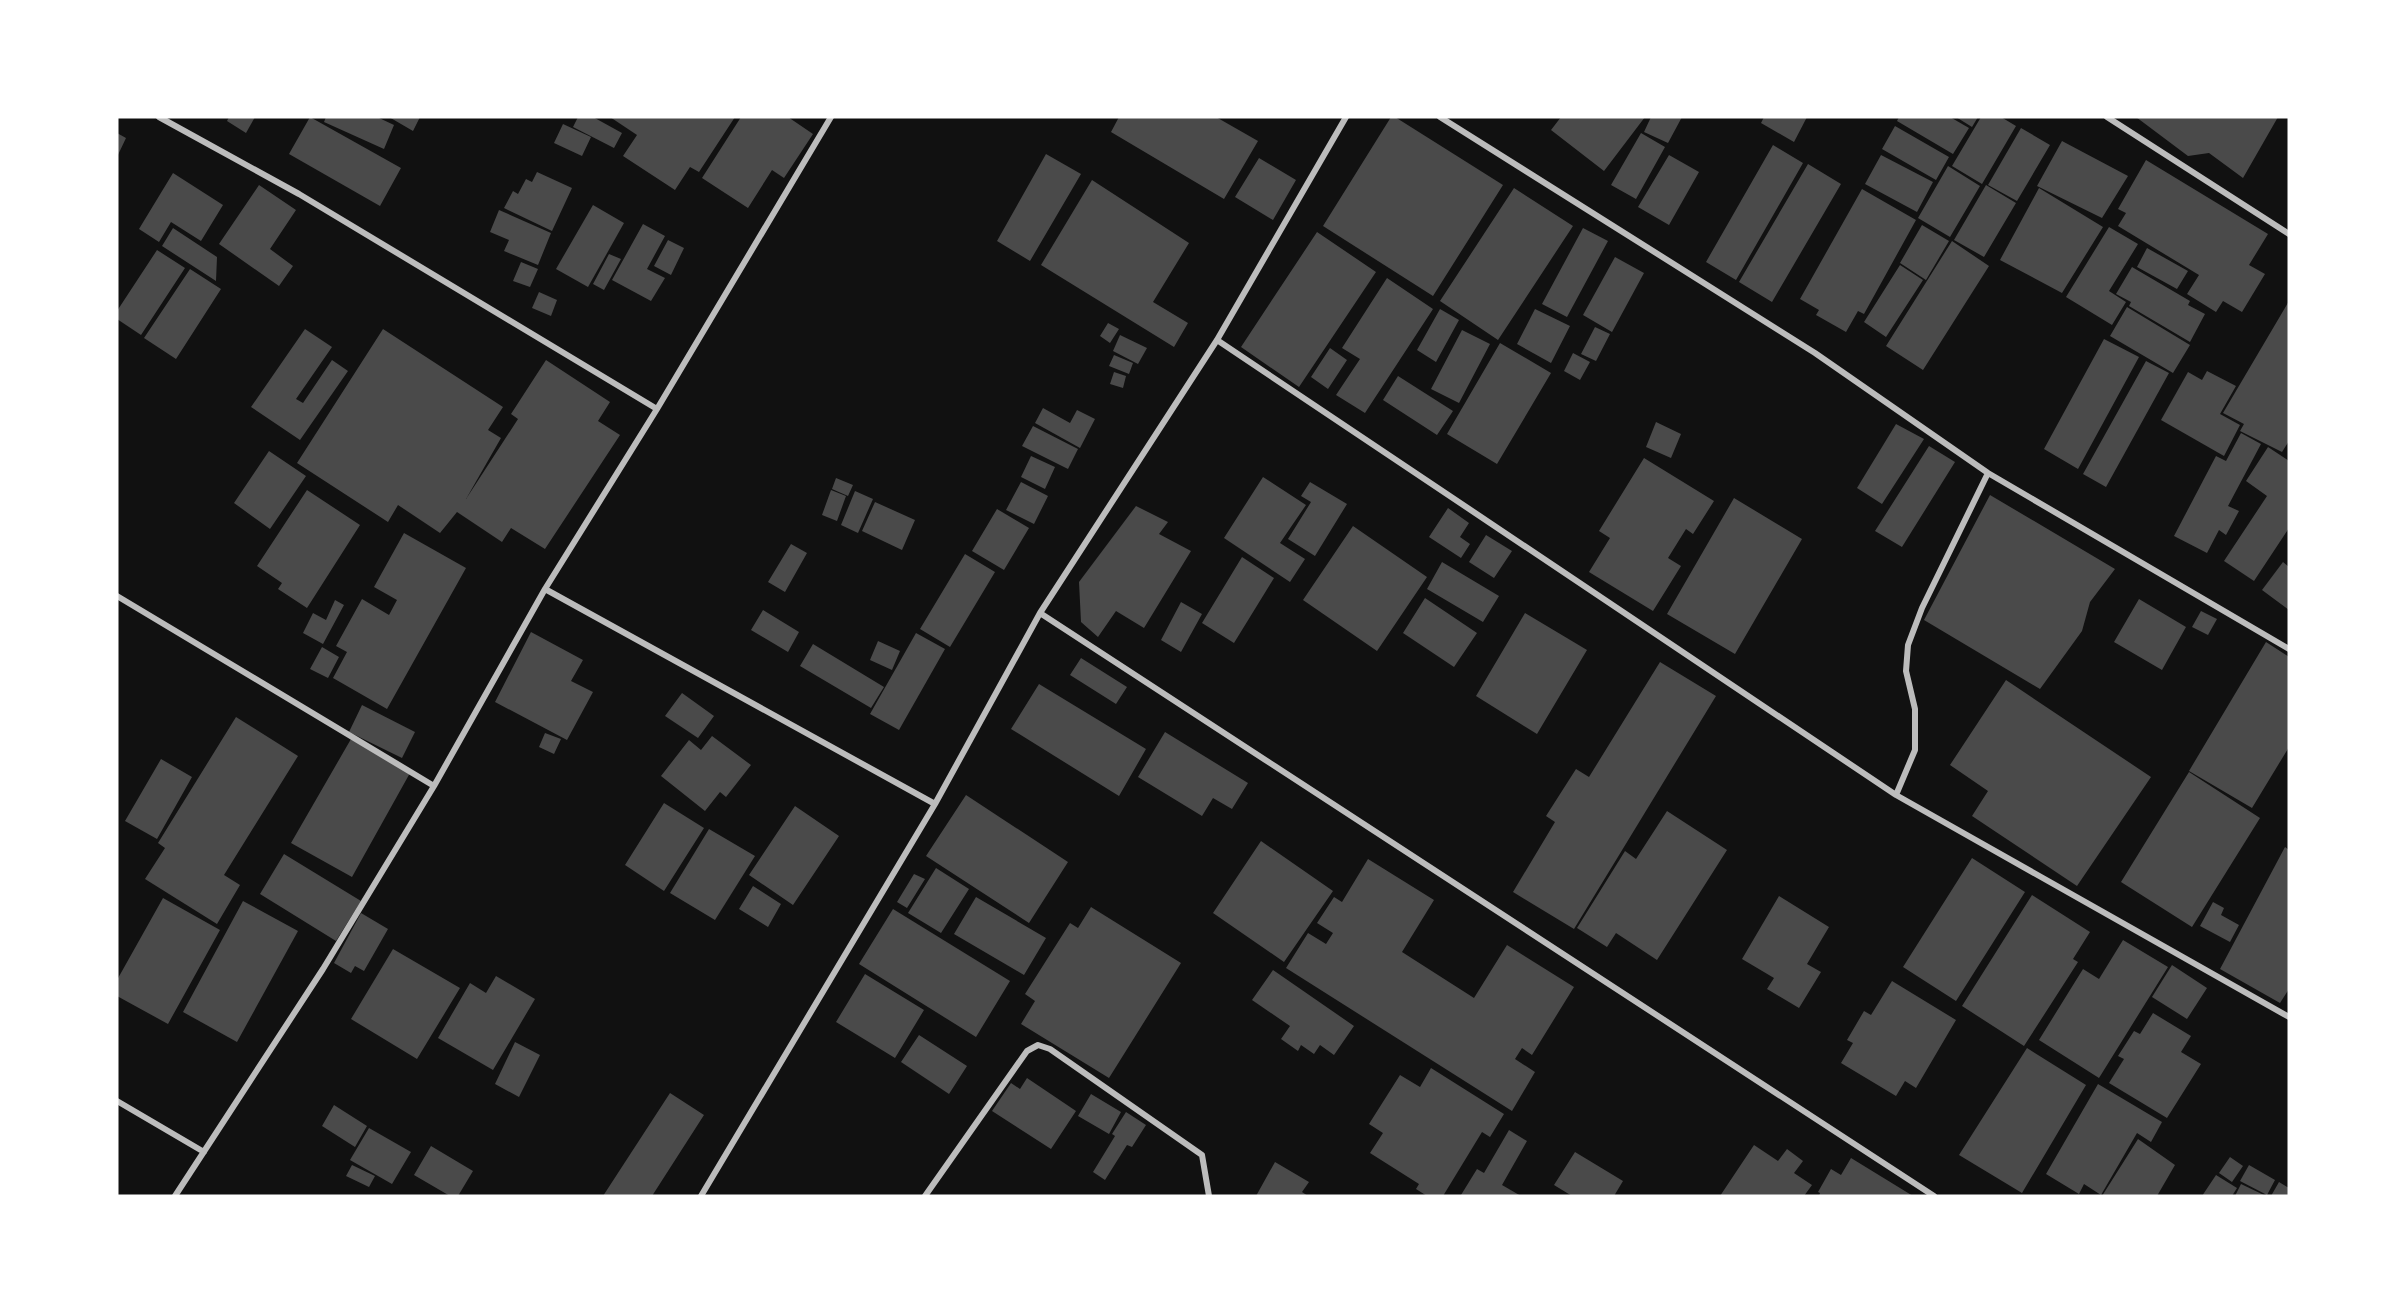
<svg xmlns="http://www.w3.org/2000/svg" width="2406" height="1313" viewBox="0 0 2406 1313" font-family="'Alegreya Sans',sans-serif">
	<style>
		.building { fill: #4a4a4a }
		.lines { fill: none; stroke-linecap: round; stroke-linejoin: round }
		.minor { stroke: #bcbcbc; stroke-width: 6 }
	</style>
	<rect width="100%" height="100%" fill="#111"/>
	<path class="building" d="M229,117H255L246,133L227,121Z
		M310,117L401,168L380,206L289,154Z
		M326,117H377L394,125L384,149L324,122Z
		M389,117H420L413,131Z
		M578,117H593L622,133L614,148L573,127Z
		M610,117H735L699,172L690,167L675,190L623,156L637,135Z
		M741,117H788L813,134L784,178L772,170L748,208L702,178Z
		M1119,117H1216L1258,141L1224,199L1111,132Z
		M1391,117H1395L1503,185L1433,296L1323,226Z
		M1561,117H1645L1604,171L1551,130Z
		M1651,117H1682L1668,143L1644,132Z
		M1764,117H1807L1794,142L1761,123Z
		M1899,117H1950L1969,128L1953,154L1897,121Z
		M1956,117H1978L1972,127Z
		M1981,117H2001L2016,126L1982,184L1952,166Z
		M2136,117H2278L2243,178L2209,153L2188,156Z
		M563,124L591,137L582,156L554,143Z
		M1895,126L1949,157L1936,180L1882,149Z
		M2021,128L2050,145L2017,201L1988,185Z
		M117,133L126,138L117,157Z
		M1641,133L1665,147L1636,199L1611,185Z
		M2062,141L2128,176L2102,218L2037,186Z
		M1773,145L1803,163L1736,280L1706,262Z
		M1046,154L1081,174L1030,261L997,241Z
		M1669,155L1699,172L1669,225L1638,207Z
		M1881,155L1933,182L1917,212L1865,184Z
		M1259,158L1296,180L1273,220L1235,197Z
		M2146,160L2268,234L2249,265L2265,274L2242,312L2223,301L2216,312L2187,294L2199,275L2118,226L2126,213L2118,209Z
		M1808,164L1841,184L1772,302L1739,282Z
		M1948,166L1980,186L1950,237L1918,218Z
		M537,172L572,188L552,231L504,208L513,191L518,194L526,179L532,182Z
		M173,173L223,205L201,241L171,222L159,242L139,229Z
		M1092,180L1189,243L1153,302L1188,323L1174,347L1041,265Z
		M259,185L296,210L270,249L293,266L279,286L219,244Z
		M1986,185L2016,203L1984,257L1954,240Z
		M1514,188L1573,226L1498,340L1440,301Z
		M2039,188L2103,227L2062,293L2000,260Z
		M1862,189L1916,220L1864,314L1858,311L1846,332L1816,315L1819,310L1800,299Z
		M593,205L624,223L588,287L556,269Z
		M499,210L551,233L538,265L504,251L509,240L490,232Z
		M643,224L665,236L647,269L665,278L651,301L612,280Z
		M1922,225L1949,241L1926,280L1900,263Z
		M2109,227L2138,244L2109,291L2126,302L2112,325L2066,297Z
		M173,228L217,257L216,281L162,246Z
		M1583,228L1608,241L1567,317L1542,304Z
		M1317,232L1376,272L1299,387L1241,347Z
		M668,240L684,248L671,275L654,266Z
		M1952,241L1989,266L1923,370L1886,346Z
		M2147,248L2188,271L2177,289L2137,267Z
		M157,250L185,268L141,335L117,319V311Z
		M609,254L621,259L604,290L593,284Z
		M1615,257L1644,273L1612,332L1583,315Z
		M521,262L538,269L530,287L513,281Z
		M1900,265L1923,280L1886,337L1864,322Z
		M2132,267L2190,301L2188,305L2205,314L2190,342L2129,306L2131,302L2116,294Z
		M190,269L221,289L176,359L144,338Z
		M1387,278L1433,309L1365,413L1336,395L1360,359L1342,348Z
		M539,292L557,300L551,316L532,308Z
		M2289,301V441L2282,452L2240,431L2244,424L2223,413Z
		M2127,307L2190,345L2173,373L2110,336Z
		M1440,309L1459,320L1436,362L1417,350Z
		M1535,309L1570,326L1551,363L1517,344Z
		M1108,323L1119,329L1110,343L1100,336Z
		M1595,327L1610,334L1596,361L1581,354Z
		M305,329L332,347L296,399L303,403L332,360L348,371L300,440L251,407Z
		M383,329L503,407L488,430L501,438L466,499L518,419L511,414L546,360L610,402L598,421L620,435L545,549L511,528L502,542L457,512L440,533L398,505L388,522L297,463Z
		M1462,330L1490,344L1459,403L1431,389Z
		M1120,335L1147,348L1138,364L1113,351Z
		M2104,339L2139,357L2078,469L2044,449Z
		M1500,343L1551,373L1497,464L1447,434Z
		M1330,348L1347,360L1328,389L1311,377Z
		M1573,353L1590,362L1580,380L1564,371Z
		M1114,355L1133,363L1129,374L1109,366Z
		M2146,361L2169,373L2106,487L2083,474Z
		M2207,371L2236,386L2220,414L2240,425L2224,456L2161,420L2188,372L2202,380Z
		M1114,372L1126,376L1123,388L1110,384Z
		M1398,376L1453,411L1437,435L1383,400Z
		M1043,408L1070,423L1077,410L1095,419L1080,448L1035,423Z
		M1656,422L1681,434L1671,458L1646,447Z
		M1896,424L1924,439L1882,504L1857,488Z
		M1033,426L1078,449L1068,469L1022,446Z
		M2241,433L2261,444L2228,506L2239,511L2226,535L2219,530L2207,553L2174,536L2216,456L2226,461Z
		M1929,446L1955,462L1902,547L1875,531Z
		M2268,447L2289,461V528L2254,581L2224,561L2267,496L2246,481Z
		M269,451L306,476L270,529L234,503Z
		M1031,456L1055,467L1045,489L1021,477Z
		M1644,458L1714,501L1693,534L1686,529L1668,558L1681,566L1653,611L1589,572L1610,538L1599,531Z
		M1263,477L1306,505L1280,543L1305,559L1290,582L1224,538Z
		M836,478L853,485L848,496L832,489Z
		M1021,482L1048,496L1034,524L1006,510Z
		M1310,482L1347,504L1315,556L1288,539L1311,502L1301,496Z
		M307,490L360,525L307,608L278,589L282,583L257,566Z
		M831,490L846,496L837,521L822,515Z
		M855,491L873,499L858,533L841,525Z
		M1990,495L2115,569L2090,602L2082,631L2040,689L1924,620Z
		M1734,498L1802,539L1735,654L1667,614Z
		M875,502L915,520L902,550L862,531Z
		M1136,506L1168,522L1159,534L1191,551L1144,628L1116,611L1098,637L1081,622L1079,582Z
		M1448,508L1469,523L1460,537L1470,544L1461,558L1429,537Z
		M997,509L1029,528L1004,570L972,551Z
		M1353,526L1427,577L1377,651L1303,600Z
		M404,533L466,568L387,709L333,678L347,652L336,646L362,599L389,615L397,600L374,587Z
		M1486,535L1512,551L1494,578L1469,562Z
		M791,544L807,553L785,592L768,582Z
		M965,554L995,572L950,647L920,629Z
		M1242,557L1274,578L1234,643L1202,623Z
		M1442,562L1499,596L1483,622L1427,589Z
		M2283,562L2289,567V610L2262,590Z
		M1425,598L1477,633L1454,667L1403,633Z
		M2139,599L2186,627L2162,670L2114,642Z
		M335,600L344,605L323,644L303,633L313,613L326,620Z
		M1181,602L1202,614L1181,652L1161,640Z
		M763,610L799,632L788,652L751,630Z
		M2201,611L2217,619L2208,635L2192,627Z
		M1525,613L1587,650L1537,734L1476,696Z
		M531,632L583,660L571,681L593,692L567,740L495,702Z
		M916,633L945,649L899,730L870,714Z
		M878,641L900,651L892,670L870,660Z
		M2266,642L2289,657V747L2252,808L2189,771Z
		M813,644L884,687L871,708L800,666Z
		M322,647L339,657L328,678L310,669Z
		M1081,658L1127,687L1116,704L1070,675Z
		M1660,662L1716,696L1574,929L1513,892L1555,822L1546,816L1576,769L1589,777Z
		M2006,680L2151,777L2077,886L1972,816L1988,791L1950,765Z
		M1039,684L1146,749L1119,796L1011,729Z
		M682,693L714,716L698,738L665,716Z
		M362,705L415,732L402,758L349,732Z
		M236,717L298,756L224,875L240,885L217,924L145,879L165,848L158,843Z
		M1165,732L1248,783L1232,809L1213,798L1202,816L1138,777Z
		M545,733L561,739L554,754L539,747Z
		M712,736L751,765L726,797L720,792L705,811L661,776L689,740L701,750Z
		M351,739L410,773L352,877L291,843Z
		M161,759L192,777L157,839L125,821Z
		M2189,772L2260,818L2192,927L2121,882Z
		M966,795L1068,862L1029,923L926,856Z
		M664,803L704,828L664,891L625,865Z
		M795,806L839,836L793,905L749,875Z
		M1667,811L1727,850L1657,960L1616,933L1607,947L1577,928L1625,851L1636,859Z
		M709,829L755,856L715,920L670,893Z
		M1261,841L1333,891L1284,962L1213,913Z
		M2285,847L2289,850V989L2280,1003L2220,969Z
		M284,854L361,901L336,941L260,894Z
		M1972,858L2025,892L1956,1001L1903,967Z
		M1368,859L1434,900L1402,952L1474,998L1507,945L1574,987L1532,1055L1522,1048L1515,1059L1535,1072L1512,1111L1286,968L1308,933L1326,944L1333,933L1317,923L1334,897L1342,902Z
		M936,868L969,889L941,933L908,913Z
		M914,874L925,879L907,908L897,902Z
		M753,886L781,904L768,927L739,909Z
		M2032,895L2090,932L2073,959L2078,962L2024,1046L1962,1006Z
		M1779,896L1829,927L1807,964L1821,972L1799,1008L1767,989L1774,978L1742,959Z
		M976,897L1046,938L1024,975L954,934Z
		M163,898L220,930L168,1024L117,996V980Z
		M243,901L298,931L237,1042L183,1012Z
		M2213,902L2224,908L2221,915L2239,925L2230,942L2200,926Z
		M1091,907L1181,963L1109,1078L1021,1024L1035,1001L1025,994L1070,923L1078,928Z
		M893,909L1010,981L976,1037L859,964Z
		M361,913L388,929L364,971L355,966L351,973L334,963Z
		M2123,940L2168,967L2099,1078L2039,1040L2083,969L2099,979Z
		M393,949L460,988L417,1059L351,1019Z
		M2172,965L2207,988L2187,1019L2152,997Z
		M1273,970L1354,1026L1334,1055L1320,1045L1314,1054L1301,1045L1298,1051L1281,1039L1290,1026L1252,1000Z
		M865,974L924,1010L895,1058L836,1022Z
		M496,976L535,999L493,1070L438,1038L470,983L486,993Z
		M1892,981L1956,1020L1916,1088L1905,1081L1896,1096L1841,1063L1853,1043L1847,1040L1864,1011L1871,1015Z
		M2153,1013L2191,1036L2181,1052L2201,1064L2167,1118L2109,1083L2124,1059L2118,1056L2134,1031L2140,1034Z
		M919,1035L967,1066L949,1094L901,1062Z
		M515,1042L540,1055L519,1097L495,1084Z
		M2027,1048L2086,1085L2022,1193L1959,1155Z
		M1431,1068L1504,1114L1490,1137L1482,1132L1443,1196H1427L1416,1189L1419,1184L1370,1153L1383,1133L1369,1124L1400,1075L1420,1087Z
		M1027,1078L1076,1111L1051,1149L992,1111L1011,1083L1020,1089Z
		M2098,1084L2162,1122L2151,1142L2137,1133L2101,1195L2084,1184L2079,1194L2046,1174Z
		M670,1093L704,1115L652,1196H603Z
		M1091,1094L1121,1112L1109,1134L1078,1116Z
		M334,1105L367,1126L355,1147L322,1126Z
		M1126,1112L1146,1125L1132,1147L1127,1145L1105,1180L1093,1172L1115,1136L1112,1134Z
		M369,1128L411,1152L392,1184L350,1160Z
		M1509,1130L1527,1141L1502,1185L1521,1196L1461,1195L1477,1169L1484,1173Z
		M2138,1139L2175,1165L2157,1196H2102Z
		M1754,1145L1778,1161L1787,1149L1803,1161L1794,1173L1812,1185L1804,1196H1720Z
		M431,1146L473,1171L458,1196H450L414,1175Z
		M1575,1152L1623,1181L1614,1196H1572L1554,1185Z
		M2230,1157L2243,1166L2232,1182L2219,1173Z
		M1851,1158L1913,1196H1819L1820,1193L1818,1192L1831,1169L1841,1175Z
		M1275,1162L1309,1182L1302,1192L1308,1196H1256Z
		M352,1165L375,1176L369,1187L346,1176Z
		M2249,1165L2275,1180L2267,1195L2240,1181Z
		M2216,1175L2237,1188L2232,1196H2202Z
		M2279,1182L2289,1188V1196H2271Z
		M2241,1184L2266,1196H2235Z"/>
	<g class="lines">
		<path class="minor" d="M159,117L299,194L657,409
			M1440,117L1815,353L1988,473L2289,649
			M2107,117L2289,234
			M1217,340L1896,795L2289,1017
			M545,589L935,804
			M117,596L434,786
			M1040,613L1934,1196
			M1896,795L1915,750V709L1906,671L1908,645L1922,608L1988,473
			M117,1101L204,1152
			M175,1196L323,969L434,786L545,589L657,409L831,117
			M701,1196L935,804L1040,613L1217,340L1346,117
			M925,1196L1027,1051L1038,1045L1050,1049L1202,1155L1209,1196"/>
	</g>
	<rect width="2406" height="1313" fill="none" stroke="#ffffff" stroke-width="237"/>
</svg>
